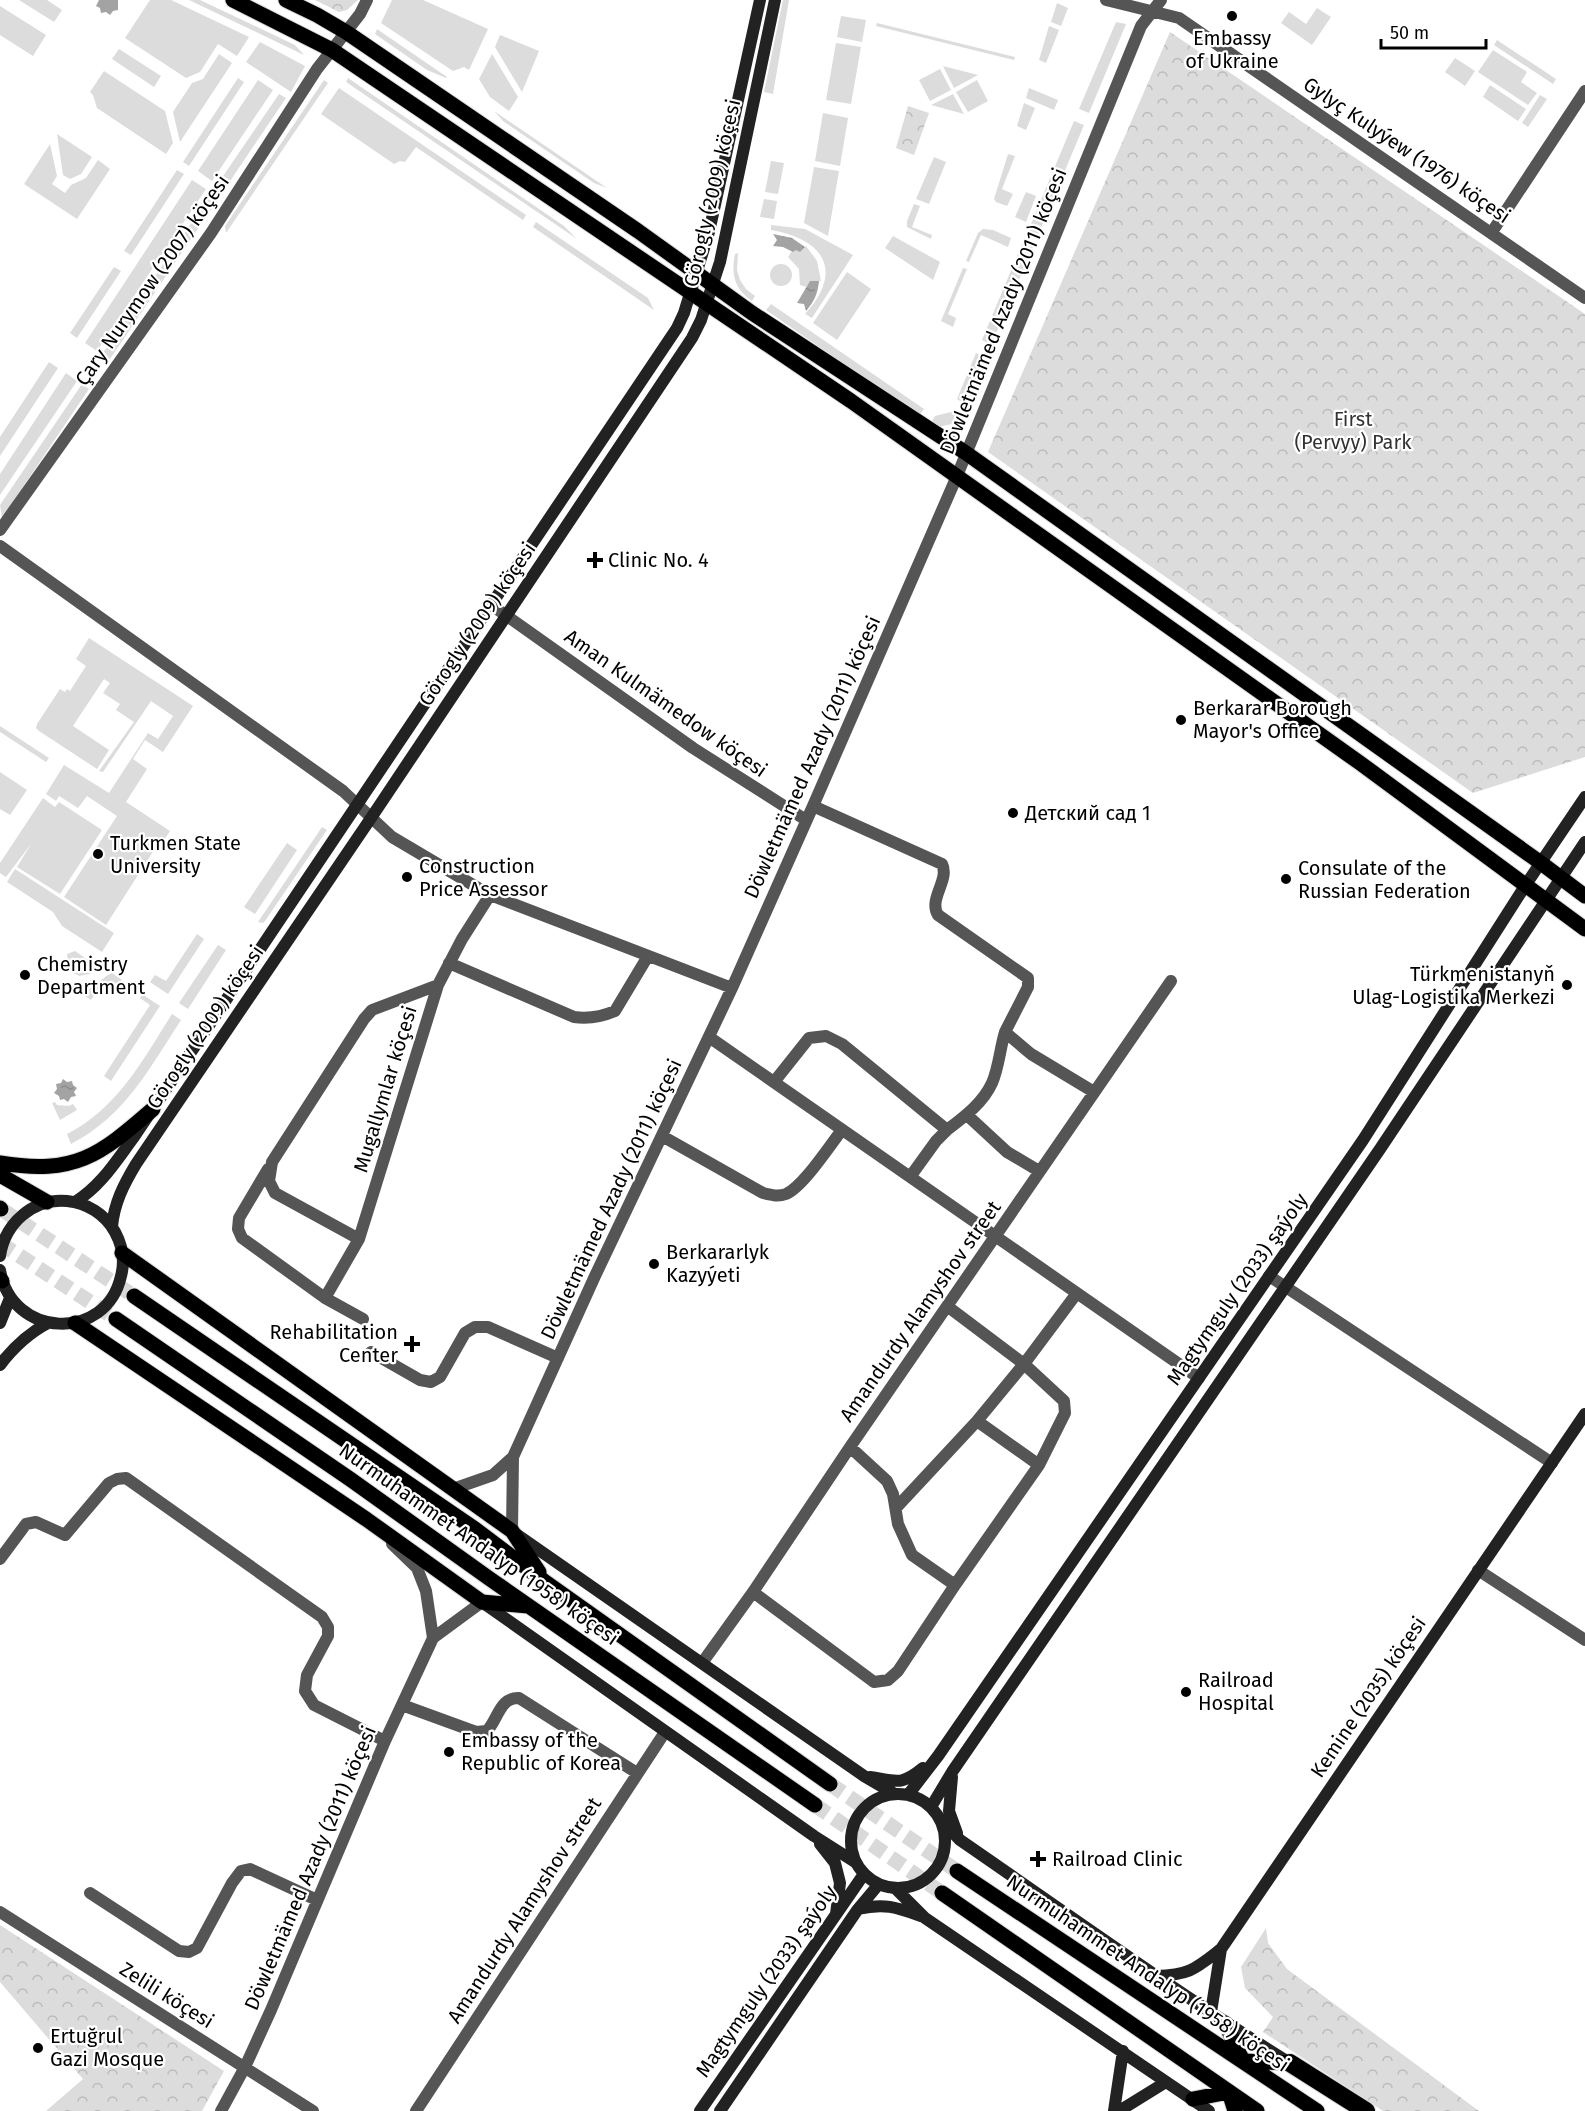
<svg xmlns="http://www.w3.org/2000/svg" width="1585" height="2111" viewBox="0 0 1585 2111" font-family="'Fira Sans',sans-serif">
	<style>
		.green { fill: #dcdcdc }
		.forest { fill: url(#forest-crowns) }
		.water { fill: url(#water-ripples) }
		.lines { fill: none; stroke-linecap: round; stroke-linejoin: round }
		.primary-tunnel { stroke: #d9d9d9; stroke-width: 15; stroke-dasharray: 15 8; stroke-linecap: butt }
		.primary-casing { stroke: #dbdbdb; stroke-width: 17 }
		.highway-casing { stroke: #dbdbdb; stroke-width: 20 }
		.street { stroke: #555; stroke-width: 12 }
		.secondary { stroke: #222; stroke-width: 12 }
		.primary { stroke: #000; stroke-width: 15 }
		.highway { stroke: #000; stroke-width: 18 }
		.poi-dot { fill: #000; stroke: #fff; stroke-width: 2 }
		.labels { text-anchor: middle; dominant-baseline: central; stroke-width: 4.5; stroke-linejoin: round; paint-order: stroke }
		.poi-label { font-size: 20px; fill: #000; stroke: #fff; text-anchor: start }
		.street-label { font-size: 20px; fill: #000; stroke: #fff }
		.park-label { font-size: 20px; fill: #333; stroke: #fff }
	</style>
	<defs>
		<pattern id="forest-crowns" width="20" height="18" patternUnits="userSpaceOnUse" patternTransform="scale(1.5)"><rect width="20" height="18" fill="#dcdcdc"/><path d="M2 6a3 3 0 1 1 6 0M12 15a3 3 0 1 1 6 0" fill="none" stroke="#bbb"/></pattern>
		<pattern id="water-ripples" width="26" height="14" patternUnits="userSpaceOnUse" patternTransform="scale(1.5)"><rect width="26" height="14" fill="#a3a3a3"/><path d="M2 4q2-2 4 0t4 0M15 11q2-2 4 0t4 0" fill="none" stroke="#8b8b8b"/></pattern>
	</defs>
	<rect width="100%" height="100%" fill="#fff"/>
	<path class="green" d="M19,0H47L62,10L54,22Z
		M150,0H171L249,37L237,56L218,44L200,72L186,78L125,38Z
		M189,0H200L295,45L304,55Z
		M392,0H423L488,29L469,70L464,67L453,71L381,23Z
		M783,0H789L773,94L764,92Z
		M1057,3L1068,8L1061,26L1051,22Z
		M0,6L46,35L33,56L0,35Z
		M1317,8L1331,17L1312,45L1281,23L1289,12L1306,24Z
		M841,16L866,20L862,42L837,37Z
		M1116,22L1126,24L1089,113L1079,109Z
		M877,23L1015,57L1014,60L876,26Z
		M1049,26L1059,30L1046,63L1039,60Z
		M377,29L447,77L446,78L427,70L375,34Z
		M500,35L539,51L522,92L495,47Z
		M1497,40L1556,79L1553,84L1494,45Z
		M260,42L305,66L291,92L246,62Z
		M836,43L861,47L851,104L826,100Z
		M119,49L161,76L154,87L112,59Z
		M1493,50L1527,72L1521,82L1537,93L1528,105L1478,72Z
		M219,54L232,63L180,142L173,112L192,83L203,79Z
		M492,54L518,97L509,111L490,97L479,79Z
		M1455,58L1475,71L1465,86L1445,72Z
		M943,66L978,75L954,88Z
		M940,69L951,90L930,101L919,80Z
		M104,71L165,111L173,143L166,154L97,108L93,95L90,92Z
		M238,78L244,82L189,166L183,162Z
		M348,78L564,226L577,239L346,82Z
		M258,80L273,90L212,181L198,171Z
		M324,80L328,83L226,233L225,226Z
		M977,80L988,101L968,112L956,92Z
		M1490,85L1526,109L1518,121L1483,97Z
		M339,88L526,215L523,220L416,147L405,162L400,161L394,164L321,114Z
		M1029,88L1058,100L1054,110L1026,98Z
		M279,94L286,98L110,359L102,354Z
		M953,94L964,114L931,105Z
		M1540,95L1547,99L1528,127L1522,123Z
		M1024,103L1035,108L1026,130L1017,126Z
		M494,111L607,188L594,183L503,121Z
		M823,113L848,118L840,166L815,161Z
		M1074,121L1084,125L1038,235L1028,231Z
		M57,134L92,157L81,174L70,179L63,175Z
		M50,144L57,176L52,184L65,193L71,185L86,178L98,160L110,169L77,219L24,184Z
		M1008,154L1015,156L1002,189L1013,194L1007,206L996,202L994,199Z
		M934,157L946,162L929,204L916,199Z
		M771,161L784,163L778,194L765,192Z
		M814,167L839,171L828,236L804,223Z
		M177,170L184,174L131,255L124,251Z
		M192,180L206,189L97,351L85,343Z
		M1026,192L1036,196L1026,222L1015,217Z
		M764,199L777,201L774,219L760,217Z
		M914,204L920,206L912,227L932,235L931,239L907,227V221Z
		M536,222L648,298L654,310L533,227Z
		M771,225L805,229L853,255L812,318L805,314C845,270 823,239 771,230Z
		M983,229L993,230L1011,238L1008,247L981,235L969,262L966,261L978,233Z
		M893,236L940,262L933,280L885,248Z
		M1023,242L1033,247L991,345L982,340Z
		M806,246L817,261L821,281H811L806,287L800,285L799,269L788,257L792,251L796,249L800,252Z
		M738,253L737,270L740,280L746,289L755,296L752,301C734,288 731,275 735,254Z
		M770 275a11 11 0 1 1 22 0a11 11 0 1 1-22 0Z
		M114,267L121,271L77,338L70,333Z
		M963,268L967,269L948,314L956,318L953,327L941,321Z
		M847,272L871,289L837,340L813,323Z
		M771,304L924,409L919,416L766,310Z
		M976,353L986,358L968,400L963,403L957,399Z
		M49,362L58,368L0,456V437Z
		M66,373L77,381L0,495V474Z
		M82,384L89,389L2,518L0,505Z
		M955,411L962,416L952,424L938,427L931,423L935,416Z
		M89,638L193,706L163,752L145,740L133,759L147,769L126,802L170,831L159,848L156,847L106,925L64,897L117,816L87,796L78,808L59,796L56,801L46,794L64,765L109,793L148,733L158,739L173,716L151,701L103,772L99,771L134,722L116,710L120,704L103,693L110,683L104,679L73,726L109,750L97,769L39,731L36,728L37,724L60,689L65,692L67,689L70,691L86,666L76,659Z
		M0,726L49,758L46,762L0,732Z
		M0,772L27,790L10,815L0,809Z
		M43,798L55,807L59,802L102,830L60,894L17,867L31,844L6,877L0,873V863Z
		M322,827L327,830L265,921L263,923L258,922Z
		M287,843L297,850L255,914L244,907Z
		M15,869L114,933L102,952L62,926L53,912L7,882Z
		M197,934L204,939L168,994L150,982L155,975L166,981Z
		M218,945L226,950L188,1009L179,1003Z
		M75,951L94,964L95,968L90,974L79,976L69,970L67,954Z
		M112,973L122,980L119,985L111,981L103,995L97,991L91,1000L78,992C97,990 98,979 112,973Z
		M142,994L160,1006L111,1081L104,1076L150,1005L140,998Z
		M172,1014L181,1020C149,1069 125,1116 71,1144L67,1134C118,1108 142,1061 172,1014Z
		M55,1102L57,1105L69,1106L73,1104L77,1110L60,1120L52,1103Z"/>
	<path class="forest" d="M315,0H358L347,10L339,12Z
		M1170,32L1585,314V757L1473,793L988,452Z
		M908,106L929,113L914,155L896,148Z
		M0,1925L224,2071L202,2111H46L83,2079L0,1982Z
		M1266,1928L1268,1943L1287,1969L1479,2111H1383L1263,2032L1273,2017L1245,1988L1241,1967Z"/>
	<path class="water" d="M99,0H118V10L113,11L110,15L106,12L101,13L100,8L96,6Z
		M773,234L792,238L805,247L800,252L796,250L793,252L783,247L773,246L777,240Z
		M810,281H819C818,293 814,302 806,311L804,304L797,303Z
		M63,1079L67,1082L72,1081L73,1085L77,1088L74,1092L76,1096L71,1097L68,1102L64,1099L60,1100L59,1096L54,1093L57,1089L56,1084L61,1083Z"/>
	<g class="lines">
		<path class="primary-tunnel" d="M1,1209L134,1296
			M0,1243L116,1319
			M830,1784L957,1871
			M815,1805L942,1893"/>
		<g class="primary-casing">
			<path id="primary" d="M233,0L332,50L851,401L1360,763L1585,929
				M286,0L317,15L346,32L638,231L752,313L966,453L1541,863L1585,896
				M0,1163C75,1175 99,1156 153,1109
				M0,1175L47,1202
				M0,1208L1,1209
				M122,1253L512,1531L539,1572
				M0,1279L2,1281
				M134,1296L475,1529L544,1581L830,1784
				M116,1319L350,1479L490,1579L815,1805
				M75,1323L366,1519L482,1602L528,1606
				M957,1871L1317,2111
				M942,1893L1257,2111
				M1225,2023L1243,2061L1290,2063
				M1193,2099L1229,2092L1235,2111"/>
		</g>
		<g class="highway-casing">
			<path id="highway" d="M1290,2063L1366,2111"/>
		</g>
		<path class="street" d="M1106,0L1179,18L1585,298
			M1492,232L1585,91
			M0,530L211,233L317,69L360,14L367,0
			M0,546L343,791L392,837L490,895L732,988
			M490,604L693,748L806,820
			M813,806L942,864C950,880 928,899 938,915L1028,978V987L1005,1032L1031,1054L1094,1092
			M449,963L574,1017C588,1019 601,1017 615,1011L648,956
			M709,1037L1199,1378
			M774,1082L809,1038L826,1036L842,1044L947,1130L936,1141L910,1177
			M967,1115L1007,1152L1039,1171
			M947,1130C964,1117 983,1103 992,1083C999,1067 1000,1048 1005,1032
			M662,1136L763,1193C771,1195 778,1197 786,1194C803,1187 830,1145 842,1130
			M268,1169L239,1218L238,1229L242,1238L325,1298L363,1319
			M359,1239L275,1193L269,1181L272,1162L364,1019L372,1010L438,985
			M1269,1276L1552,1463
			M325,1298L359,1239L438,985L462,939L490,895
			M947,1306L1024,1364L977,1421
			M371,1352L420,1380L431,1382L440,1377L465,1333L475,1327H488L558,1358
			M850,1447L887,1481L893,1494L898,1524L912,1555L955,1585
			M453,1489L493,1475L513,1457
			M896,1508L977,1421L1039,1465
			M512,1531L513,1457L595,1276L732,988L813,806L957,476L1141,26L1161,0
			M392,1544L417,1568L426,1591L433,1638
			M0,1559L26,1524L36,1522L65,1535L109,1483L117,1479L126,1478L322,1617L328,1627V1636L307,1675L305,1691L314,1705L385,1741
			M1478,1570L1585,1640
			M753,1592L874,1682L888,1680L898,1671L955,1585L1039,1465L1065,1413L1064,1401L1024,1364L1077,1293
			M702,1663L753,1592L850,1447L1171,981
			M402,1705L476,1732L487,1731C498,1719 500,1697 519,1698L637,1773
			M90,1893L179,1951L189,1952L197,1948L232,1883L241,1871L250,1869L317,1900
			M0,1912L313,2111
			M221,2111L245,2067L271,2010L385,1741L433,1638L482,1602
			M416,2111L665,1732"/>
		<path class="secondary" d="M75,1202C101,1186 116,1161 134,1137L677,328L684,313L709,232L760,0
			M112,1227C114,1203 124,1184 136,1164L371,818L692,338L701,320L720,262L775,0
			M0,1256C5,1223 33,1198 67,1201C87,1203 105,1214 115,1232C122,1245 125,1261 121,1276C106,1343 11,1338 0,1270
			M0,1323L10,1298
			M0,1365C13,1348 29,1333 48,1323
			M516,1534L864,1776L893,1793
			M482,1602L814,1836L855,1862
			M870,1777C897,1781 901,1786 923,1768
			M952,1777L949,1811L957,1833
			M851 1841a47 47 0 1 1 94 0a47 47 0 1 1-94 0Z
			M908,1795L938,1756L1363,1140L1525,886L1585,797
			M931,1807L952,1772L1380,1149L1585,842
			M941,1820L960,1840C1069,1915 1177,1993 1290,2063
			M820,1844L835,1863L840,1883L836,1914
			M895,1888L925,1918L1209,2111
			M858,1909C884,1903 896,1907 921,1916
			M1156,1976C1190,1975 1195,1969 1221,1949
			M1211,2012L1221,1949L1585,1414
			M700,2111L864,1874
			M720,2111L858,1909L879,1884
			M1114,2111L1123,2051
			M1119,2111L1166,2082"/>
		<use href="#primary" class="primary"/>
		<use href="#highway" class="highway"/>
	</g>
	<g class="poi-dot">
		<circle cx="1232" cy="16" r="6"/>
		<path d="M592 551h6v6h6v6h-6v6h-6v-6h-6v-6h6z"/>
		<circle cx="1181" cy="720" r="6"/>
		<circle cx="1013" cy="813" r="6"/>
		<circle cx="98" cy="854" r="6"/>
		<circle cx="407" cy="877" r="6"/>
		<circle cx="1286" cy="879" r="6"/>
		<circle cx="25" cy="975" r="6"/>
		<circle cx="1567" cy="985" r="6"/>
		<circle cx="654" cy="1264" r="6"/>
		<path d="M409 1335h6v6h6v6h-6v6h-6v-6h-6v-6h6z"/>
		<circle cx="1186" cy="1692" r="6"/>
		<circle cx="449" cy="1752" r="6"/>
		<path d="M1035 1850h6v6h6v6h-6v6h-6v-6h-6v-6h6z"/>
		<circle cx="38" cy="2048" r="6"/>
	</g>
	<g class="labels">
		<g class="poi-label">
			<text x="1232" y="38" text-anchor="middle">Embassy<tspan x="1232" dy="23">of Ukraine</tspan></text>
			<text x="608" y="560">Clinic No. 4</text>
			<text x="1193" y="708">Berkarar Borough<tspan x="1193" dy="23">Mayor's Office</tspan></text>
			<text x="1025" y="813">Детский сад 1</text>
			<text x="110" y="843">Turkmen State<tspan x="110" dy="23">University</tspan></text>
			<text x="419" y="866">Construction<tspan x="419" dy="23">Price Assessor</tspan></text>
			<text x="1298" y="868">Consulate of the<tspan x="1298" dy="23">Russian Federation</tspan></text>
			<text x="37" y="964">Chemistry<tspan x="37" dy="23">Department</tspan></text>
			<text x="1555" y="974" text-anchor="end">Türkmenistanyň<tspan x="1555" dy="23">Ulag-Logistika Merkezi</tspan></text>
			<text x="666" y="1252">Berkararlyk<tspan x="666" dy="23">Kazyýeti</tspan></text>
			<text x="398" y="1332" text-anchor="end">Rehabilitation<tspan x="398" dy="23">Center</tspan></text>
			<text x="1198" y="1680">Railroad<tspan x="1198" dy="23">Hospital</tspan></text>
			<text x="461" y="1740">Embassy of the<tspan x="461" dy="23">Republic of Korea</tspan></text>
			<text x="1052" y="1859">Railroad Clinic</text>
			<text x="50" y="2036">Ertuğrul<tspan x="50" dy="23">Gazi Mosque</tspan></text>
		</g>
		<g class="street-label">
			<text transform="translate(1407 150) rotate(34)">Gylyç Kulyýew (1976) köçesi</text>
			<text transform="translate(712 193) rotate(-77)">Görogly (2009) köçesi</text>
			<text transform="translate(152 280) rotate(-55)">Çary Nurymow (2007) köçesi</text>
			<text transform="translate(1003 311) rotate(-68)">Döwletmämed Azady (2011) köçesi</text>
			<text transform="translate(477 624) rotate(-56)">Görogly (2009) köçesi</text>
			<text transform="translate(666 703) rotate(35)">Aman Kulmämedow köçesi</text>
			<text transform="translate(812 757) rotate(-66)">Döwletmämed Azady (2011) köçesi</text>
			<text transform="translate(205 1027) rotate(-56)">Görogly (2009) köçesi</text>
			<text transform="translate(385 1089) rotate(-73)">Mugallymlar köçesi</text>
			<text transform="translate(611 1199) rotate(-65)">Döwletmämed Azady (2011) köçesi</text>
			<text transform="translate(1237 1289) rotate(-55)">Magtymguly (2033) şaýoly</text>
			<text transform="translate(920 1311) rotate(-55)">Amandurdy Alamyshov street</text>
			<text transform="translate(479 1544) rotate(35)">Nurmuhammet Andalyp (1958) köçesi</text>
			<text transform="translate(1368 1697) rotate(-56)">Kemine (2035) köçesi</text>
			<text transform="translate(310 1868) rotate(-67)">Döwletmämed Azady (2011) köçesi</text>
			<text transform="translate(524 1910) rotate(-57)">Amandurdy Alamyshov street</text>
			<text transform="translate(1148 1973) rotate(34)">Nurmuhammet Andalyp (1958) köçesi</text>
			<text transform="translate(766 1981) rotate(-55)">Magtymguly (2033) şaýoly</text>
			<text transform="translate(167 1995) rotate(32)">Zelili köçesi</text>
		</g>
		<g class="park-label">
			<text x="1353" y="419">First<tspan x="1353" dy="23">(Pervyy) Park</tspan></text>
		</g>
	</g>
	<path d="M1381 39v9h105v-9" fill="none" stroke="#000000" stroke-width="3"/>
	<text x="1390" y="39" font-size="18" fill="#000000" stroke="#ffffff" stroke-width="4.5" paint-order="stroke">50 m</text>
</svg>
